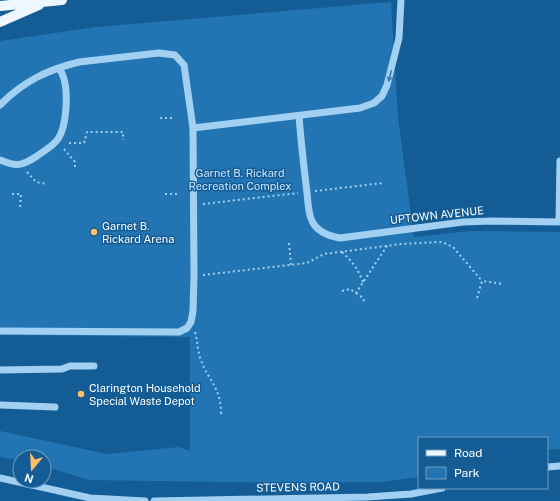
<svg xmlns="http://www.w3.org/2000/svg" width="560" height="501" viewBox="0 0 560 501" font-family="'Public Sans',sans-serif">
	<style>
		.green { fill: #2275b2 }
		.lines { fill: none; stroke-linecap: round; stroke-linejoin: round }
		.path { stroke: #a2d0f2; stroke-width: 2; stroke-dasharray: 2 3; stroke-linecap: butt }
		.minor { stroke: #a2d0f2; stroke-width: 7 }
		.major { stroke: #eef7ff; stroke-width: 10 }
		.oneway { fill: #3e7fb1 }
		.poi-dot { fill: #ffbf64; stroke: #135c95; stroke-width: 1.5 }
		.labels { text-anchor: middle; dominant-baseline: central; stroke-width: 3; stroke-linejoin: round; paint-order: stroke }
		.park-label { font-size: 11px; fill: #cae7fd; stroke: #135c95 }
		.street-label { font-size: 11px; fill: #fff; stroke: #135c95 }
		.poi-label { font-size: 11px; fill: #fff; stroke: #135c95; text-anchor: start }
	</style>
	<rect width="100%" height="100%" fill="#135c95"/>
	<path class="green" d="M391,2L398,118L414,237L470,231L560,232V449L547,450V438H419V477L381,482L281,483L89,480L44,466V457H20V460L0,457V431L107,454L179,447L190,451V337L0,335V41L96,27Z"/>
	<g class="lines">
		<path class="path" d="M161,119V118H172
			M69,143H84L87,132H123V140
			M64,149L75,162V170
			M27,172L36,182L47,184
			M315,191L383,183
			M12,194H21L20,208H21
			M165,194H177
			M203,204L298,193
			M289,243L291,265
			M342,252C352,261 358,269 363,282
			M203,275L307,263L324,254L401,244L442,242L453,247L482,281
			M342,291L350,289L356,293L387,246
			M356,293L363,298L365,304
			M477,298L482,281L503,284
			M195,332C198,341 197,351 201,360C209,382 221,387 221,414"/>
		<path class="minor" d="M0,105C24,81 47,70 79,62L159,53L175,55L184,65L193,128L194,276L193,311L191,322L187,328L179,332L0,331
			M299,116C301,142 304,168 307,193C308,202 308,213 312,221C317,232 329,236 340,238L463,222L492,221L560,222
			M193,128L360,108L374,103L382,96L387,85L399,38L401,0
			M0,160C17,167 22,166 37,156C44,151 53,146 58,139C67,126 68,93 64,79C63,75 61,71 59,68
			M559,222L560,161
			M0,370L62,369L70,366H94
			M0,405L55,407
			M547,467L560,466
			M0,478L90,498L145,501
			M154,501L368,497L411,494L442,488"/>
		<path class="major" d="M0,6L62,0
			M0,22L39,5"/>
	</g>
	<defs><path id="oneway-solid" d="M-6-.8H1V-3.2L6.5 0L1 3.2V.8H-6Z"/></defs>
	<use class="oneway" href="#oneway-solid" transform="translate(390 76) rotate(104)"/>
	<g class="poi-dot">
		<circle cx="94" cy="232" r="4"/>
		<circle cx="81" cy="394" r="4"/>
	</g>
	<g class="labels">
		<g class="park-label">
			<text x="240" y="173">Garnet B. Rickard<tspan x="240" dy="13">Recreation Complex</tspan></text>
		</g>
		<g class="street-label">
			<text transform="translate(437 215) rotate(-6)">UPTOWN AVENUE</text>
			<text transform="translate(298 487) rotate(-1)">STEVENS ROAD</text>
		</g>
		<g class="poi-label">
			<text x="102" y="226">Garnet B.<tspan x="102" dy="13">Rickard Arena</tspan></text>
			<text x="89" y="388">Clarington Household<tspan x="89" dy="13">Special Waste Depot</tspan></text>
		</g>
	</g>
	<rect x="418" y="437" width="130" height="52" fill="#135c95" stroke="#719dbf"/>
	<rect x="426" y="450" width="20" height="6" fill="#eef7ff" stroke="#719dbf"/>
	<text x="454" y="457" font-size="12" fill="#ffffff">Road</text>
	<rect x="426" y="467" width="20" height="12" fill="#2275b2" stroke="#719dbf"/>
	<text x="454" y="477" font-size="12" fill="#ffffff">Park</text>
	<g transform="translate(32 469) rotate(198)"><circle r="19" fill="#135c95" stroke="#719dbf"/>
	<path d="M0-3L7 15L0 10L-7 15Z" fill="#ffbf64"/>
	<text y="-6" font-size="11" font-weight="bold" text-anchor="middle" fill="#ffffff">N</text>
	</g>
</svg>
